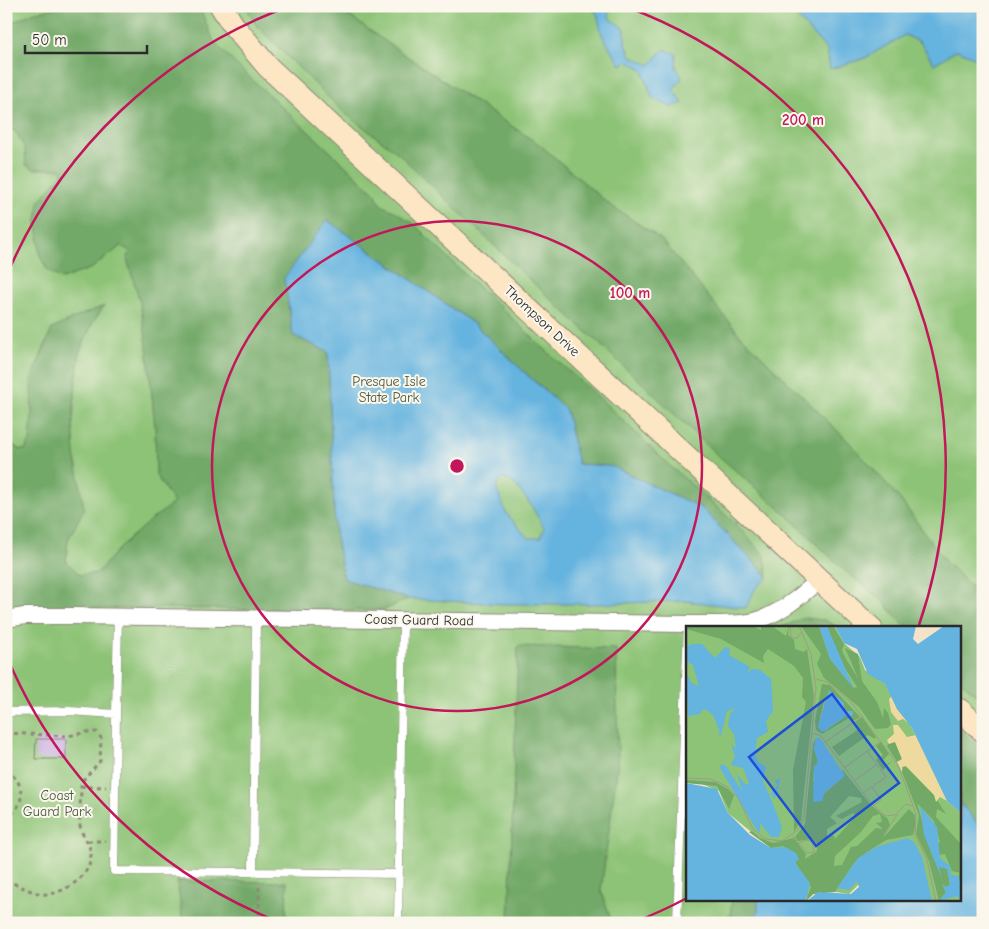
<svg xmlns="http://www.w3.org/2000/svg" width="989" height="929" viewBox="0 0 989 929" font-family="'Comic Neue',sans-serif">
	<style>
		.green { fill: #8dc376; stroke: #5c7750; fill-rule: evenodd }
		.forest { fill: #72a967; stroke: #4e6a49 }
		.water { fill: #65b3df; stroke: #486f85; fill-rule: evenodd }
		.building { fill: #c4a6e2 }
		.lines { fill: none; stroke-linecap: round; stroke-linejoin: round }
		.lane-casing { stroke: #8f877a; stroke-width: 9 }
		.street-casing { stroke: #8f877a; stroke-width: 18 }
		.secondary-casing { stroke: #8f877a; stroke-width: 24 }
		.path { stroke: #8f877a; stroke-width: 3; stroke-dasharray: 4 4; stroke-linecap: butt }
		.lane { stroke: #fff; stroke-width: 8 }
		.street { stroke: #fff; stroke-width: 16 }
		.secondary { stroke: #fce6c4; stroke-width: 22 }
		.ring { fill: none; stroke: #c2185b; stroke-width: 2.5 }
		.labels { text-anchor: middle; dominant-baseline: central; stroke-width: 4; stroke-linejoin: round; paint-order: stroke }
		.street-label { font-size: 14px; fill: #2b2b2b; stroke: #fbf7ec }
		.park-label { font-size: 14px; fill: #485942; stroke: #fbf7ec }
		.inset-road { fill: none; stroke: #a39989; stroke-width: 1 }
		.view { fill: #1d4ed8; fill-opacity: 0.15; stroke: #1d4ed8; stroke-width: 2.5 }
		.inset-edge { fill: none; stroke: #2b2b2b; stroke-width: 2.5 }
		.centre { fill: #c2185b; stroke: #fbf7ec; stroke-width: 2.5 }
		.ring-label { font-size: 15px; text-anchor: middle; font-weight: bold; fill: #c2185b; stroke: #fbf7ec; stroke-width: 4; stroke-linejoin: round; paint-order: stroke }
	</style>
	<rect width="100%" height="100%" fill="#fbf7ec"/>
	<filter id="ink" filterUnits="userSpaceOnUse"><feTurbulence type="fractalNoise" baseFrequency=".02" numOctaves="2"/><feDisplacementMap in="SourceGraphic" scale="10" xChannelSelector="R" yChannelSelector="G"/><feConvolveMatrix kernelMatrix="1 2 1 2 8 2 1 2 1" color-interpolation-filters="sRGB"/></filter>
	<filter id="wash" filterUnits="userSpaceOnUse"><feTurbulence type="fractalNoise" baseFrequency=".0096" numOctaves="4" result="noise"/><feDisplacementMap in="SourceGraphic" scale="20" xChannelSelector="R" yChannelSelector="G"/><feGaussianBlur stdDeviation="1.12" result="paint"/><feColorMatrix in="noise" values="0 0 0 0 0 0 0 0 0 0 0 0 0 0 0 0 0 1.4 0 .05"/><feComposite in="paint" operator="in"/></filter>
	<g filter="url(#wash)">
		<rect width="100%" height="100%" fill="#f3e3c8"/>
		<path class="green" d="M6,6H983V923H6ZM688,628H960V900H688Z"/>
		<path class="forest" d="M69,6H199L214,42L244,72L375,193L381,205L396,212L413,223L456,266L497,304L555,359L606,404L670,466L736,524L765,556L768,577L702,508L611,466L578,464L566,410L522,370L474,324L327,220L293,335L328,352L335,532L344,579L408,599L384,610L326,611L162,608L6,610V443L13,444L18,449L25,450L30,441L32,416L31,379L52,329L81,315L104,306L92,324L80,351L76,381L73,422L75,454L84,509L68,540L66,561L80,575L97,573L121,546L152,519L174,503L156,475L155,427L146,337L139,299L127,259L130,251L121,246L92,268L62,279L48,271L40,256L37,221L39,202L63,173L61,169H34L26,165L25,149L17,133L6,125V23L8,24L35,12Z
			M246,6H335L402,53L540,145L610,205L661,239L740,335L851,444L900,499L945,561L983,598V700L960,680V628H906L883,601L843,569L787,515L713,451L644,385L527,277L398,153L342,111L256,25Z
			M804,618L825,620L839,628H780Z
			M518,646L616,649L618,763L601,890L612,923H509Z
			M960,729L983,750V830L960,803Z
			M177,881L287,882L286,923H183Z
			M732,900H758V912L752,923H712L730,916Z"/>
		<path class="water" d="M587,6H607L610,19L625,29V42L631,56L650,65L664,49L676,54V67L682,78L673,90L683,103L671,107L652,98L643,70L628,61L621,65L611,50L602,35L597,13Z
			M787,6H983V61L957,50L934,64L920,42L905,35L865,58L830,69L827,50Z
			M327,220L474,324L522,370L566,410L578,464L611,466L702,508L768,577L755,589L746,608L685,601L593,604H504L408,599L344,579L335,532L328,352L293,335L284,278ZM502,478L514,483L531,505L544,528L540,538H528L506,513L496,487Z
			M960,803L983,830V923H809L804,920L798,923H752L758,912V900H960Z"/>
		<g id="blocks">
			<path class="building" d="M36,739H66V759H35Z"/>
		</g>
	</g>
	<g filter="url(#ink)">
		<use href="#blocks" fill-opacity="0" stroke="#8f877a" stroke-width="1"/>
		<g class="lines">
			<g class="lane-casing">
				<path id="lane" d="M118,617L116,714L114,871L253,872L399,874
					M6,712L69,711L116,714
					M253,872L256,618
					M398,923L403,620
					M677,923L688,624"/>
			</g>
			<g class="street-casing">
				<path id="street" d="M6,619L25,616H72L688,624C708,624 730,625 750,622C775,618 801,596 819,580"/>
			</g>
			<g class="secondary-casing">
				<path id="secondary" d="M221,6L233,25L268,67L871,628
					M960,710L983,731"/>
			</g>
			<path class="path" d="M6,733L68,736L87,732H97L101,738L100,761L83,780L81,786C81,799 79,812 80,825C81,837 92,844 91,857C90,877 61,896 43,894C30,892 18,885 6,880
				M6,771C20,778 26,794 17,808C14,812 10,816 6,819
				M81,786L106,787
				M88,841H105
				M259,923V883"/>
			<use href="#lane" class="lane"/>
			<use href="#street" class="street"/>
			<use href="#secondary" class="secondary"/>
		</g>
	</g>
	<g class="ring">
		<circle cx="457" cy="466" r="245"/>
		<path d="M687 898A489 489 0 0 1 632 923M282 923A489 489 0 0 1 7 657M7 275A489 489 0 0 1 290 6M624 6A489 489 0 0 1 919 625"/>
	</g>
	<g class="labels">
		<g class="street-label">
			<text transform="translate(542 321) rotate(43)">Thompson Drive</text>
			<text transform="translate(419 620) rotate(1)">Coast Guard Road</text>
		</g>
		<g class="park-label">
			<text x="389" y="381">Presque Isle<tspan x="389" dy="16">State Park</tspan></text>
			<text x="57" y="795">Coast<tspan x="57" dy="16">Guard Park</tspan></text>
		</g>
	</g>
	<g transform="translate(686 626)">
		<rect width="275" height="275" fill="#f3e3c8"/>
		<path d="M0,0H149L159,18L174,31L179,44L199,58L226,102L261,175L275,187V275H236L173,258L163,268L144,265L127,268L120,275L121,271L85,222L42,187L33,165L16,158L0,157Z" fill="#8dc376"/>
		<path d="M0,0H66L75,4V0H86L100,10L103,0L102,9L108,14L109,23L118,26L121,23L128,70L115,195L108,206L107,144L120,76L116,71L117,52L108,40L82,23L77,30L78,37L76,36L35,13L0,3ZM115,0H133L144,33L168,62L171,61L155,36L141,0H147L158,18L156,25L160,33L172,52L159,22L172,28L176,55L191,76L197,92L198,82L202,87L205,98L202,102L189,103L173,81L138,52L131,38L135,28ZM136,58L144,59L174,91L167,95L163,92L136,108L130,104L129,95ZM145,66L158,79V85H167L166,90H160L139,105L132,101L138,74ZM176,91L190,111L189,113L182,109L153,130L146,121L169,106L172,102L169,96ZM130,112L128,122L132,136L128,141L127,155L139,167L158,150L156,143L184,178L202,193L204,200L197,212L223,183L229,189V202L227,209L200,214L181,226L168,237L149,266L127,268L120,275L125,261L109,236L113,233L97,220L85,222L63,206L66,205L74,212L87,217L108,212L120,228L119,233L131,225V218L126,213L112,215L109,211L119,198L127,118ZM163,170L175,172L176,176L150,190L156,193L167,187L170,190L149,213L148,209L141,211V203L151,197L144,191ZM194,188L196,196L190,197L197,203L190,202L171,220L165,221L156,239L148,240L149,230L175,206L187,190ZM205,115L209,116L216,133L211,136L201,120ZM195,116L203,128L197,134L200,139L206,135L197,144L190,134L197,129L190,120ZM218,139L248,169L260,188L251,183L250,191L275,218V258L271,252L274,247L266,245L259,228L253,229L250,219L254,216L248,195L231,177L246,229L253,241L261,242L264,259L260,261L256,258L260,266L253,275L243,235L230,208L233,189L216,146ZM0,154L29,156L42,163L48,169L43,183L31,160L0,157Z" fill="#72a967" fill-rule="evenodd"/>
		<path d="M206,70L211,83L224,98L217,93L212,95L205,86L203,73ZM207,99H212L221,111L230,109L261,175L254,171L250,176L248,169L220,140L216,141V146L211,136L216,133L209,116L203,118L201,114L208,108Z" fill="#eeda9e"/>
		<path d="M133,0H141L168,63L144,33ZM149,0H230L227,13L232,18L258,0H275V187L261,175L226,102L211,83L199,58L182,48L171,23L158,17ZM6,18H16L29,32L39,21L44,23L43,29L64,41L61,48L66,43L74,44L85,53L87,85L80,95L82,106L71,112L69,128L72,136L80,141L77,155L85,173L88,170L84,168L92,159L89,155L94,152L91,170L85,173L96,201L93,211H85L74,197V207L70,203L34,142L35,138L40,140L56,165L51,148L60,159L63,157L57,142L45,139L49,130L45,118L50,122L48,108L42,100L44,88L49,82L41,85L35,109H32L34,106L27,89L22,85L17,83L14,88L2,90L0,47L6,57L13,60L7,39L0,35V21ZM143,64L158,77V85H167L166,90H160L136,106L132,101ZM130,112H134L159,150L139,166L136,175L127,176L128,141L132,136L128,122ZM0,157L31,163L42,187L64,209L85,222L99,221L110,227L113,233L109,237L124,257L120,275H0ZM234,180L251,201L254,232L264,240L265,249L273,250L275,275L271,270L253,275L260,266L256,258L260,261L264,259L261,243L253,241L256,253L238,209ZM221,212L228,216L236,231L246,275H121L132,266L165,268L173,261L171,255L163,264L151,262L172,232L190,221Z" fill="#65b3df"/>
		<path class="inset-road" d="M104,0L105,12H111L116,6M130,53L141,56L165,76L212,139L230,188L229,208L241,234L250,275M126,107L135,110L184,176L200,190L209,189L220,178L227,180M139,116L177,90M158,142L195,115M0,152L25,153L42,161L52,172L67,203L79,213L96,215L112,204L118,191L130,62L125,28L113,0M168,155L191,138M186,161L195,174L187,180M177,167L200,151L181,125M197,209L212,188M107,210L111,215L118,223L121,227L128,226L126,216L121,214L113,217"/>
		<path class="view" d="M146,68L213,157L130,220L63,131Z"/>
		<rect width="275" height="275" class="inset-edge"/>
	</g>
	<circle cx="457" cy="466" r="8" class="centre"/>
	<g class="ring-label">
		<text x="803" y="125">200 m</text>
		<text x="630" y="298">100 m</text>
	</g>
	<rect width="989" height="929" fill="none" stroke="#fbf7ec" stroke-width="25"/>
	<path d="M25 45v8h122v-8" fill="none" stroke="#2b2b2b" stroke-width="2.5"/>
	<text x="32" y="45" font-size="15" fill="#2b2b2b" stroke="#fbf7ec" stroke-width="4" paint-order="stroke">50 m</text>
</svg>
